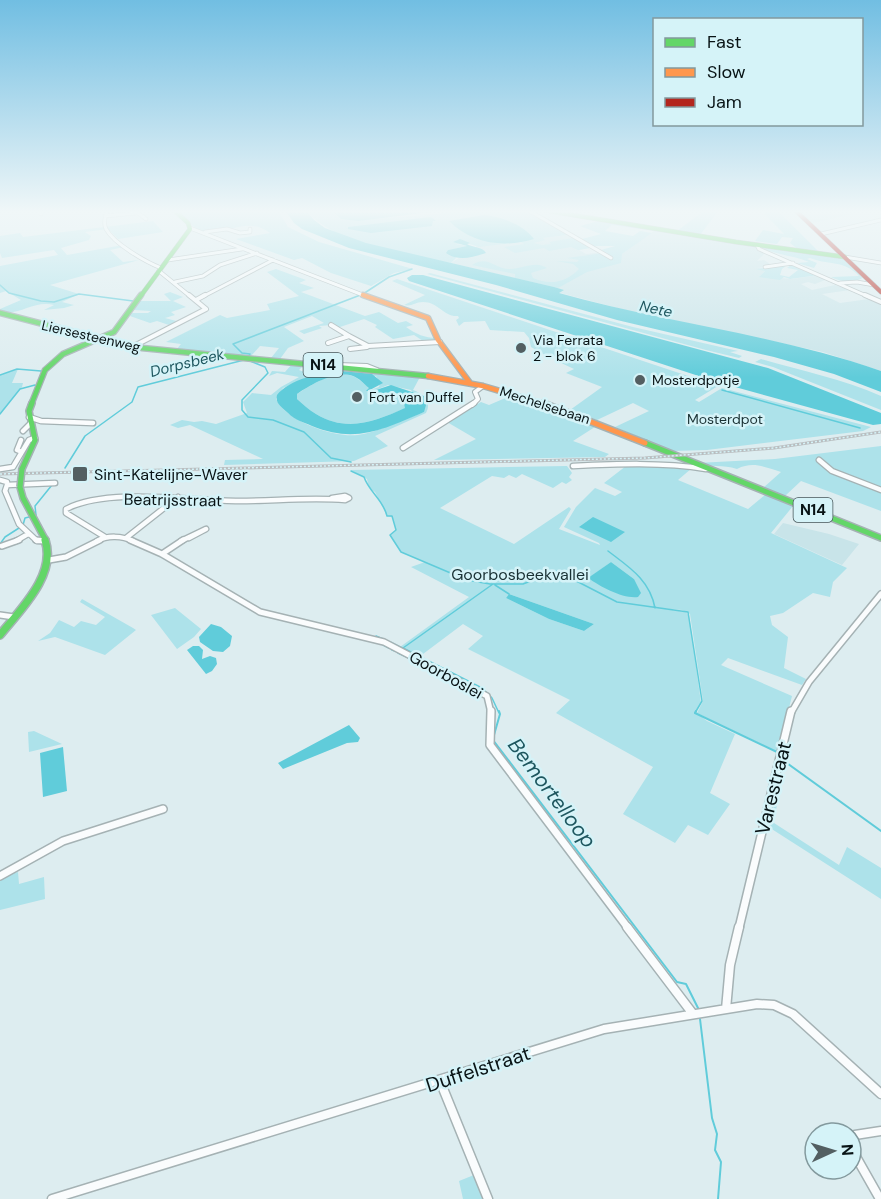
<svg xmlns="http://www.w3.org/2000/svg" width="881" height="1199" viewBox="0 0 881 1199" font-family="'DM Sans',sans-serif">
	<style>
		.built { fill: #c8e4e9 }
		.green { fill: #ade2ea; fill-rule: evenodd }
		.water { fill: #60ccda }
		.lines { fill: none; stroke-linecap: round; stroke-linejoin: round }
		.stream-far1 { stroke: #60ccda; stroke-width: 1.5 }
		.stream { stroke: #60ccda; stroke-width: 2 }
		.street-far5-casing { stroke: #a5b2b4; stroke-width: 4.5 }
		.street-far4-casing { stroke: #a5b2b4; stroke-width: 6 }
		.street-far3-casing { stroke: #a5b2b4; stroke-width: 7 }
		.street-far2-casing { stroke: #a5b2b4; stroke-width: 8 }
		.street-far1-casing { stroke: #a5b2b4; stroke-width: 10 }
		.street-casing { stroke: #a5b2b4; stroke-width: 11 }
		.fast-far3-casing { stroke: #a5b2b4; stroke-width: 5 }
		.fast-far2-casing { stroke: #a5b2b4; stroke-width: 7 }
		.fast-far1-casing { stroke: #a5b2b4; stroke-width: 8 }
		.fast-casing { stroke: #a5b2b4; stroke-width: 10 }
		.slow-far2-casing { stroke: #a5b2b4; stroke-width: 5 }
		.slow-far1-casing { stroke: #a5b2b4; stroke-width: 7 }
		.slow-casing { stroke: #a5b2b4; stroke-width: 8 }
		.jam-casing { stroke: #a5b2b4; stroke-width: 5 }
		.street-far5 { stroke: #fafcfd; stroke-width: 3 }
		.street-far4 { stroke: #fafcfd; stroke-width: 4 }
		.street-far3 { stroke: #fafcfd; stroke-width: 4.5 }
		.street-far2 { stroke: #fafcfd; stroke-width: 5 }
		.street-far1 { stroke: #fafcfd; stroke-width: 7 }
		.street { stroke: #fafcfd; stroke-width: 8 }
		.fast-far3 { stroke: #63d668; stroke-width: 4 }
		.fast-far2 { stroke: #63d668; stroke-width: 4.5 }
		.fast-far1 { stroke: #63d668; stroke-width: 5 }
		.fast { stroke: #63d668; stroke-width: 7 }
		.slow-far2 { stroke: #ff974d; stroke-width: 4 }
		.slow-far1 { stroke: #ff974d; stroke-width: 4.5 }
		.slow { stroke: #ff974d; stroke-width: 5 }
		.jam { stroke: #b3261e; stroke-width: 4 }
		.rail-casing { stroke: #b9bdbf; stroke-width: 3 }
		.rail { stroke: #d5f3f8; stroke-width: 1.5; stroke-dasharray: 2; stroke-linecap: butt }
		.fast-bridge-casing { stroke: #a5b2b4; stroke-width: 8; stroke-linecap: butt }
		.fast-bridge { stroke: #63d668; stroke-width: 5 }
		.poi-dot { fill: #535f62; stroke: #d5f3f8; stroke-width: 2 }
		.labels { text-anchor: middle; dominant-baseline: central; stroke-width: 5; stroke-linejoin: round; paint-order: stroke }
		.far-street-label { font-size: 14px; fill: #081315; stroke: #d5f3f8 }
		.far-poi-label { font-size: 14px; fill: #081315; stroke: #d5f3f8; text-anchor: start }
		.far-park-label { font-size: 14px; fill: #1a3134; stroke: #d5f3f8 }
		.far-water-label { font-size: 15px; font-style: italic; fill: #1e575f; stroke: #d5f3f8 }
		.shield { fill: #d5f3f8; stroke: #465659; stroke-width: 1.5 }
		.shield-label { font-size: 15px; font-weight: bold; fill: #081315 }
		.poi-label { font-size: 16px; fill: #081315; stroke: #d5f3f8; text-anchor: start }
		.street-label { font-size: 16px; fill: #081315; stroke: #d5f3f8 }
		.park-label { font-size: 16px; fill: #1a3134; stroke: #d5f3f8 }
		.near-street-label { font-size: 20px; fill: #081315; stroke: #d5f3f8 }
		.near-water-label { font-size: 21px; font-style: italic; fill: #1e575f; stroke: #d5f3f8 }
	</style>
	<rect width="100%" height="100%" fill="#ddedf0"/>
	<path class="built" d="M798,210H854L860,212L813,223Z
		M652,228L755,247L766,252L757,261L764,260L773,266L757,268L766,270L760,276L792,279L819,275L826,278L825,280L815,284L808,282L801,284L812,290L835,285L850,290L822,294L840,303L869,299L881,304V371L823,352L629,311L557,292L562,290L544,285L451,263L477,246L568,235L590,248L579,250L586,254L604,252L622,254L654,231Z
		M783,523L829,534L859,544L842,565L774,534Z"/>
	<path class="green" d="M177,210H278L288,227L319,242L413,269L394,273L371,286L331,273L302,258L294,260L236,239L270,233C246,215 226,237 202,231C192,228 184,217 177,210Z
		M306,210H331C334,213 337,217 341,219C348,221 441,215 448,212L444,211L447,210L527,211L568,235L543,238L545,240L534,243L542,245L551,244L549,242L573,238L590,248L578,250L571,247L549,251L544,248L515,253L504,247L524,244L521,242L479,247L466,243L456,244L468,246L448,250L456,258L451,263C408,254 334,245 306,210Z
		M705,210H719L700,235L677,231Z
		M761,210H777L820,253L799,250L790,243L793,238L782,237L777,244L755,241L763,230L784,234Z
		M602,220L652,228L655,231L612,225L605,231L633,236L640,231L652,233L622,254L621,263L587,272L558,288L515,278V274L472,265C487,255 494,268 508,269C522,270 534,260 547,268L531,273L533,278C550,286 567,282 579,269L573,264L556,261L577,262L579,260L567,258L604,253L601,250L615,246H593L582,239L601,234L580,226Z
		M153,221L163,232L118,239L108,229L85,232L91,236L89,240L61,248L67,255L123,245L124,247L110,250L123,262L139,260L50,285L79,294L62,302L74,305L64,308L44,310L54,305C33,300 19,317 0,311V309L21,300L6,291L0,293V266L58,255L54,250L2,258L0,253V236L20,233L23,237Z
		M759,247L843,257L864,277C855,284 840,282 831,277L859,276C843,259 830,266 810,258L807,259L817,263L814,268L797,263L809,262C792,255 776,255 759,247Z
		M792,264L819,275L790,279L784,277L780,280L759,277L765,271L756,269L787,265L782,269L780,275L789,277L798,270L787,268Z
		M276,269L306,280L299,283L314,288L301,292L365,316L379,312L398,323L406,321L413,325L406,327C416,334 425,338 436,338L437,342L423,341L414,335L393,339L375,327L377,325L364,319L337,328L332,325L319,326L322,328L304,334L299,331L324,323L312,316L284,327L304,341L288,348L280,359L271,358L279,348L260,346L251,356H242L176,350L181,344L166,342L220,315L227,318L270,310L267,304L299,296L267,272Z
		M430,273L633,327L738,351L730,352L742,356L739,358L706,350L427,274Z
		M397,279L718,386L695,400L699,402L722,388L871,427L863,431L707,450L673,451L615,427L649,411L633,403L597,420L570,410L602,387L566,373L574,369L557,361L567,357L545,355L531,347L529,338L524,332L490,330L485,321L464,322L459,326L456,320L459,318L458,316C443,317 439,302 423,302C415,302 412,307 404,305L425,295L392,281Z
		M170,292L183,297L173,301L186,307L171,312L175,315L165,318L180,322L172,326L157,321L150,323L130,316L132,313H148L151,311L134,310L140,301H171L164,294Z
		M761,359C801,371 843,379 881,396V410L773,367L755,362Z
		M292,364L303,366L299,370L309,374L325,368L420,377L413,390C424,394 432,401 426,413L375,436L388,446L354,461L224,465L225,460L263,459L190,425L178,428L170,425L182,420L194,422L202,421L216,424L247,413L243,402L252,393L271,395L281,387L299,377L277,373L269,376L272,371L285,372ZM318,373L376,376L380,383L379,387L368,391L370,388C365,385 360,380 355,377C337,368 311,385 297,394V399C303,404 309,410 316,414C347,433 375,421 406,408L403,399L383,393L371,392L388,385L411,390L424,412C404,419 378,432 358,435C334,438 286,421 276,399L283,388Z
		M18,369L12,383H23L22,387L0,414V375Z
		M510,396L598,425L573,441L609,454L605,457L434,460L476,439L447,422L481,402L489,405Z
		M881,446V511L801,481L785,496L763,488L781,472C764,467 753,461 737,469C723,464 710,468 697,463L775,459Z
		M567,466L572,473L569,477L572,480L566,484L562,482L553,488L522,474L516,478L509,475L504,478L492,476L440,508L514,544L569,507L571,509L559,529L600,545L599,543L564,527L576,507L595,488L615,496L622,492L604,483L626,466L692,468L678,480L748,509L765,495L793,506L771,533L847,568L833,582L830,597L813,593L783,613L770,616L772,625L788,637L784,668L806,679L802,685L728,658L721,665L792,696L778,752L697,713L703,701L690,614L682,610L659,608L686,612L689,616L701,703L695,712L707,721L735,734L710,793L730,804L708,835L688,825L675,843L623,814L653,767L556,713L570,700L468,649L483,636L463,624L419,657L400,647L469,597L411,567L425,562L401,552L390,535L396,530L392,517L387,516L375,492L369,488L367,479L351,470ZM611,562L634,579L620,594L589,578ZM509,594L594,624L584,631L549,619L506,598Z
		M82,599L133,628L136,630L105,655L55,637L38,641L50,633L59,620L74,627L81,621L96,625L105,617L80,602Z
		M175,608L201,629L194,637L177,649L151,615Z
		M34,731L62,744L29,752L28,732Z
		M773,802L777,804L774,823L839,865L847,847L881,868V899L767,826Z
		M18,872L19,884L44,877L45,899L0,910V881L10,874Z
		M474,1175L485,1199H463L459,1181Z"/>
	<path class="water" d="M285,210H306L314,220L325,228L366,243L554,287L564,290L559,293C665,323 776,334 881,371V392L834,374L774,357L617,320L496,285L349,248L302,229L294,223Z
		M331,210H447L358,221L341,219Z
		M484,215C500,216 524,225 534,239C504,248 472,244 449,221Z
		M431,217L436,221H433L432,226L371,233L348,229V227Z
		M460,239L470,243L467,244C473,248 482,246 486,253C473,257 459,262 446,253L448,250L467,246L453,242Z
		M412,275H423L768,368L881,413V424L873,425L717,382L409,281L407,278Z
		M341,371L372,374L383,383L368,391H366L369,388C364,384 359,378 353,376C335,370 311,385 297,394V399C303,404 309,410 316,414C347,433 376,421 405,408L403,399L383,393L370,392L391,385L424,396L426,405L424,412C384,429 356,444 312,426C303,422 295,420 288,413C282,407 275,404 277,395C288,380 323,371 341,371Z
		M593,517L625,532L611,542L579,527Z
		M611,562L634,579L641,593L638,597C623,599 601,587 588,578Z
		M509,594L594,624L584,631L549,619L506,598Z
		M211,624L221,627L232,636L230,646L223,652L213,651L200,642L199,637Z
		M193,646H199L203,650L202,659L210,656L216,658L217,664L212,671L206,674L187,650Z
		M349,725L360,738L358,742L347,743L283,769L278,763Z
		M63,747L67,791L43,797L40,753Z"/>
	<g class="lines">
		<path class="stream-far1" d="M0,285L9,293L41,301L54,302L79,294L133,301
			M249,356L250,354L242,353L233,344L363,294L389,277L412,269
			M245,359L265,367L268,373L242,400V410L248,417L273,420L304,432L331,458L351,462
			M0,375L17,369L41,371
			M722,390L860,428
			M0,414L20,389L35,385
			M65,468L85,436L132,402L138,387L244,360
			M351,471L364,477C369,492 383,499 387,516H392L396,530L390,535L401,552L467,580L490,584H523L557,571L617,602L688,612L702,701L695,713
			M36,515L35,506L52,485
			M23,525L25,518L29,517
			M0,544L5,537L19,528
			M608,551C629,567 650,580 655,608
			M493,584L403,648L482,688L492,698L499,713
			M495,585L509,594
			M376,636L383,639
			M390,642L402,648
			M383,645L389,648
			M392,650L395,651
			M398,653L413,660"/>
		<path class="stream" d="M696,711L695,713L779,753
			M494,735L500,714L499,711
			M493,740L677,982L686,984L699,1010
			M785,756L784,761L881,831
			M700,1019L712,1118L717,1134L715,1150L721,1162L718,1199"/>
		<g class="street-far5-casing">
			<path id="street-far5" d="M107,210C105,216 103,223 106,229C114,244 146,262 161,268
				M528,210L611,258
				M137,212L146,219
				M41,214L42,210
				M105,216L136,213L137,210
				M190,228L363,295
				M205,232L227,229L240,233L250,232V229
				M821,234L881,220
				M757,245L759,249L869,297
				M845,257L881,263
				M168,260L242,249
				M765,267L793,263
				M159,271L191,297
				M175,282L203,276L220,265L257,253
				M840,283L857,282L874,285
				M202,297L273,260"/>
		</g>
		<g class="street-far4-casing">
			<path id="street-far4" d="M865,295L881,302
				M196,300L205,295
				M331,325L349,336
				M328,343L349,336L368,346L440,342
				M132,347L206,309L189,295
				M350,349L367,347
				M338,365L367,366L377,370
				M472,405L478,399L475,392L483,386"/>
		</g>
		<g class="street-far3-casing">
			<path id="street-far3" d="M29,417L41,421L93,423
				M23,431L31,423
				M21,440L17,450L22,452
				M403,448L474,403
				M819,460L832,471L881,490
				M573,466C617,464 662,462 706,469
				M0,469L13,467L29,440L35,438
				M0,480L7,482V485
				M7,485L5,491L19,524L37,541H46
				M7,485L55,483
				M105,537L66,513V509C109,487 191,501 239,501C275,501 309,497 345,500L349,498L345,496L332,498
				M126,538L178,497
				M16,541L28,534
				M97,541C108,535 122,536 133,541
				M181,541L206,529L189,538"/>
		</g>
		<g class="street-far2-casing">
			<path id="street-far2" d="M36,540L46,541
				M130,540L162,554L260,612L384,642L487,696L491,713
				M2,546L19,540
				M162,554L183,540
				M49,560L66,557L100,540
				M0,615L14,617
				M791,713L809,682L881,594"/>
		</g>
		<g class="street-far1-casing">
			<path id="street-far1" d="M491,711L490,745L628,928
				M0,876L63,841L163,809
				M739,928L791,711"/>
		</g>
		<g class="street-casing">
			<path id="street" d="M627,927L693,1014
				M726,1009L730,965L739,927
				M440,1081L488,1199
				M851,1139L855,1135L881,1131
				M851,1148L880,1199
				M52,1199L604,1029L757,1004L774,1005L793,1014L881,1094"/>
		</g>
		<g class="fast-far3-casing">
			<path id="fast-far3" d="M543,210L736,242L845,257
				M140,297L190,229L188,223L174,210"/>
		</g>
		<g class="fast-far2-casing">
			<path id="fast-far2" d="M0,313L132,347L428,376
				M31,405L45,370L63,354L114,332L141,295"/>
		</g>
		<g class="fast-far1-casing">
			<path id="fast-far1" d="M645,443L881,538
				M22,469L35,440L29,411L32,403
				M20,487L23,498L46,541"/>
		</g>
		<g class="fast-casing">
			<path id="fast" d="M0,635C20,610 57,575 45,540"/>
		</g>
		<g class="slow-far2-casing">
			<path id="slow-far2" d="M363,295L368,297"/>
		</g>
		<g class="slow-far1-casing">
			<path id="slow-far1" d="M363,295L428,318L438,340L470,383
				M428,376L483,386L547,405"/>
		</g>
		<g class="slow-casing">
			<path id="slow" d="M543,403L645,443"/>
		</g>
		<g class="jam-casing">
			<path id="jam" d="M795,210L881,292"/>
		</g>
		<use href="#street-far5" class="street-far5"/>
		<use href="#street-far4" class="street-far4"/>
		<use href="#street-far3" class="street-far3"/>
		<use href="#street-far2" class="street-far2"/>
		<use href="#street-far1" class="street-far1"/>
		<use href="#street" class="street"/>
		<use href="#fast-far3" class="fast-far3"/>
		<use href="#fast-far2" class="fast-far2"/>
		<use href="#fast-far1" class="fast-far1"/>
		<use href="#fast" class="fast"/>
		<use href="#slow-far2" class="slow-far2"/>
		<use href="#slow-far1" class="slow-far1"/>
		<use href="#slow" class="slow"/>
		<use href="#jam" class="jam"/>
		<g class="rail-casing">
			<path id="rail" d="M0,474L645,458L774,448L881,432"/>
		</g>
		<use href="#rail" class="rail"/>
		<g class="fast-bridge-casing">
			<path id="fast-bridge" d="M20,487L22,469"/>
		</g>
		<use href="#fast-bridge" class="fast-bridge"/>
	</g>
	<linearGradient id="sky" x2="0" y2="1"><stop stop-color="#71bee2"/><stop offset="0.56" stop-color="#f0f7f8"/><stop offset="1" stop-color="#f0f7f8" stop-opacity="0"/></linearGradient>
	<rect width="881" height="378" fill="url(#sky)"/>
	<g class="poi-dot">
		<circle cx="521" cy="348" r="6"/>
		<circle cx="640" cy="380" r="6"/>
		<circle cx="357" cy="397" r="6"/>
		<rect x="72" y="466" width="16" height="16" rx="3"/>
	</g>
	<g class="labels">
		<g class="far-street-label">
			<text transform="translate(91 336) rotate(13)">Liersesteenweg</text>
			<text transform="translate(545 405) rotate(18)">Mechelsebaan</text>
		</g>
		<g class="far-poi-label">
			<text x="533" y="340">Via Ferrata<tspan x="533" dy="16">2 - blok 6</tspan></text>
			<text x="652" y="380">Mosterdpotje</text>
			<text x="369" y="397">Fort van Duffel</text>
		</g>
		<g class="far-park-label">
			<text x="725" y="419">Mosterdpot</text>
		</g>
		<g class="far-water-label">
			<text transform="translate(656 309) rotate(12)">Nete</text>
			<text transform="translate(187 363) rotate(-14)">Dorpsbeek</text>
		</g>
		<g class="shield">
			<rect x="303.5" y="353" width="39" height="24" rx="4.5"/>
			<rect x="793.5" y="498" width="39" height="24" rx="4.5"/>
		</g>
		<g class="shield-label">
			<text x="323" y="365">N14</text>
			<text x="813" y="510">N14</text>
		</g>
		<g class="poi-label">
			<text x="94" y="474">Sint-Katelijne-Waver</text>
		</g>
		<g class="street-label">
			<text transform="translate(173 500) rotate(1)">Beatrijsstraat</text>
			<text transform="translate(446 675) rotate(29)">Goorboslei</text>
		</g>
		<g class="park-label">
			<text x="520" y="574">Goorbosbeekvallei</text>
		</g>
		<g class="near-street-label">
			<text transform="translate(773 788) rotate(-76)">Varestraat</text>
			<text transform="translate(478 1069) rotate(-18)">Duffelstraat</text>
		</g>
		<g class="near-water-label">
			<text transform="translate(552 793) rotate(53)">Bemortelloop</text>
		</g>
	</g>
	<rect x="653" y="18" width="210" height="108" fill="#d5f3f8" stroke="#83999d" stroke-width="1.5"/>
	<rect x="665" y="38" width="30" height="9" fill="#63d668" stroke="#83999d" stroke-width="1.5"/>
	<text x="707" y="48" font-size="18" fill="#081315">Fast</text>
	<rect x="665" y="68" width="30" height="9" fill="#ff974d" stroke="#83999d" stroke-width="1.5"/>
	<text x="707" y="78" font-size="18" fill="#081315">Slow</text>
	<rect x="665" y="98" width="30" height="9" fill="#b3261e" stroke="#83999d" stroke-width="1.5"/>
	<text x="707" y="108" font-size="18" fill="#081315">Jam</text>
	<g transform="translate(833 1151) rotate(86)"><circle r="28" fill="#d5f3f8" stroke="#83999d" stroke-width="1.5"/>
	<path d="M0-4.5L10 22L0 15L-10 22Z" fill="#535f62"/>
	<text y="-9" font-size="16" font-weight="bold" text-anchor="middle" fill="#081315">N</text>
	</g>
</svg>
